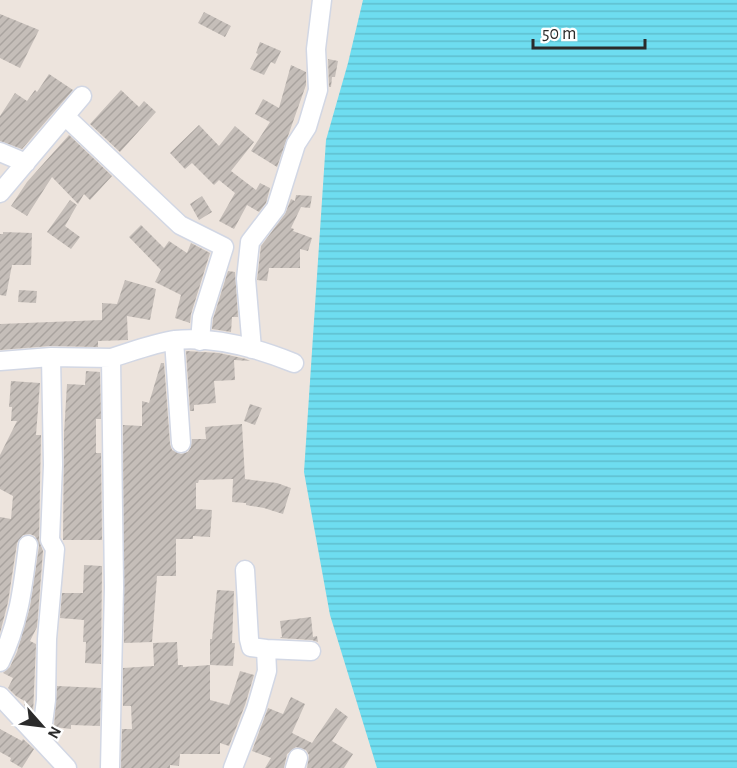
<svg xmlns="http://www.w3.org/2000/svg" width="737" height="768" viewBox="0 0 737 768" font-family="'Alegreya Sans',sans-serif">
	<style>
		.water { fill: url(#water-rules) }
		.building { fill: url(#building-hatch) }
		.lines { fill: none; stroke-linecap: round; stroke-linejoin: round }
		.street-casing { stroke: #d2d7e4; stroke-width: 21 }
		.street { stroke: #fff; stroke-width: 18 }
	</style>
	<defs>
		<pattern id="water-rules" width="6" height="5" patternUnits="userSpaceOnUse" patternTransform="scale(1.5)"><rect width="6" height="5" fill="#6eddf0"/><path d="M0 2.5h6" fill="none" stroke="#5fbece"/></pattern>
		<pattern id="building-hatch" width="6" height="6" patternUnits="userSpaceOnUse" patternTransform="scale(1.5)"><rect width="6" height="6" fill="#c5beb9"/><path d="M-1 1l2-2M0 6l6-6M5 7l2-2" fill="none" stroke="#a9a39f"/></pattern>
	</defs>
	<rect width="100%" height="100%" fill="#ede4dd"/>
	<path class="water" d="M363,0H737V768H377L330,615L304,472L326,140L348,63Z"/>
	<path class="building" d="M204,12L231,26L225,37L198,23Z
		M0,14L39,30L20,68L0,58Z
		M260,42L281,51L275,64L271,62L264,75L250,69L258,54L256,53Z
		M328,59L338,61L335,77H332L331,87H329Z
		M291,65L306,72V85L277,167L251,151L270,122L255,114L263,99L279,108Z
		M49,74L73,90L22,149L0,141V116L15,93L27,101L35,90L37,92Z
		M121,90L139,107L144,101L156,112L120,152L90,124Z
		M199,125L219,146L235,126L254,142L231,171L256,190L260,183L270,188L266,203L259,212L247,205L234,229L219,221L235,193L219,180L214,185L192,163L185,169L170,153Z
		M69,135L112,176L90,200L84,194L78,204L52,177L27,216L11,206L27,182Z
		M296,195L312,196L310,208L301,207L291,228L294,229L293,231L312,238L308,251L300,249V268H269L267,281L257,280L261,246L285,214L291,199L295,201Z
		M202,196L212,212L199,220L190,204Z
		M70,200L77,205L65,226L80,237L71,249L47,232Z
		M141,225L164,248L169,241L187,253L191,243L210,253L191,314L190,323L175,318L181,295L155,282L161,270L129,237Z
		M3,232L32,233L31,265H12L6,296L0,295V234H3Z
		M228,271L235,272L238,317H232L231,332L212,329L213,319Z
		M125,280L156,289L150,320L127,316L128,340L98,341V347L50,346L0,350V324L102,320V303L117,304Z
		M19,290L37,291L36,303L18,302Z
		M186,351L219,353L246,359L250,361L234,360L235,380L214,381L216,403L194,405V411H190Z
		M161,363H164L170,444L172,450L181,454L188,452L191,447L192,439H206L205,427L242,424L245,479L277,483L291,488L283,514L264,508L246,505V503L232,502L233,479L199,480L198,483H196V509L212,510L210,537L193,536V539H176V576H157L152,642L124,643L123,425L142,426V401L149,403Z
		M86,371L100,372L101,419H96V453H101L102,540H63L64,434L67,384L85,385Z
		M11,381L40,383L36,435H41L39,540L43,551L37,627L30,641L36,644L33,714L24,705L26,702L16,696L8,688L13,678L3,673L10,667L17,652L30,607L39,546L35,536L30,534L23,535L17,543L8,602L0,633V517L11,519L13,496L0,489V455L17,421H11L12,407H9Z
		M250,404L262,408L255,425L244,421Z
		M84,565L102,566L101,664L85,663L86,642H83L84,620L60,618L62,593H83Z
		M217,590L234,591L232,643H235L233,666L210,665V639H212Z
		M311,617L313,637L317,636L318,642L312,640L280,638L282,637L280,621Z
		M177,642L178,665H183V667L210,665V700L229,705L240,671L254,675L245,705L229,746L220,743V754H180L179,766L170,765V768H121L122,729H132L131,706H123V668L154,666L153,643Z
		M57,686L101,688L100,726L71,725V729L54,727Z
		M291,697L305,704L292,733L312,743L336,708L348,717L332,741L353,754L344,768H307L309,755L306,750L296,747L287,754L284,768H265L271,758L252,751L268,708L283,714Z
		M0,729L22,741L23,739L34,749L22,768L10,761L11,758L0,752Z"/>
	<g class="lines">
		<g class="street-casing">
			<path id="street" d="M66,117L180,225L224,247L202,317L200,341
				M0,152L26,163
				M0,193L82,96
				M174,340L181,443
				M252,349L246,279L250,242L276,208L296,144L307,127L318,90L316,49L322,0
				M111,358C131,352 154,343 175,340C216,336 257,348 294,363
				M0,361L51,357L111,358L114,587L110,768
				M266,649L311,651
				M0,662C19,624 23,586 28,545
				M0,696L67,768
				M41,739L46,700L47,639L55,549L50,540L53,465L51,357
				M233,768L256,709L267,671L266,649L251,647L249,639L245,570
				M295,768L298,758"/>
		</g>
		<use href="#street" class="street"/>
	</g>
	<g transform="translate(42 726) rotate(118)" stroke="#ffffff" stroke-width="4.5" paint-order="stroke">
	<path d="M0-4.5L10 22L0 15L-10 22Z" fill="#2b2b2b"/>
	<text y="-9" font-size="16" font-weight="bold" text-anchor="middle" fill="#2b2b2b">N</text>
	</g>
	<path d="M533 39v9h112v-9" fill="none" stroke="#2b2b2b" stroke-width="3"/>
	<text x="542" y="39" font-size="18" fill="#2b2b2b" stroke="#ffffff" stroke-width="4.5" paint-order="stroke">50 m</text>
</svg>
